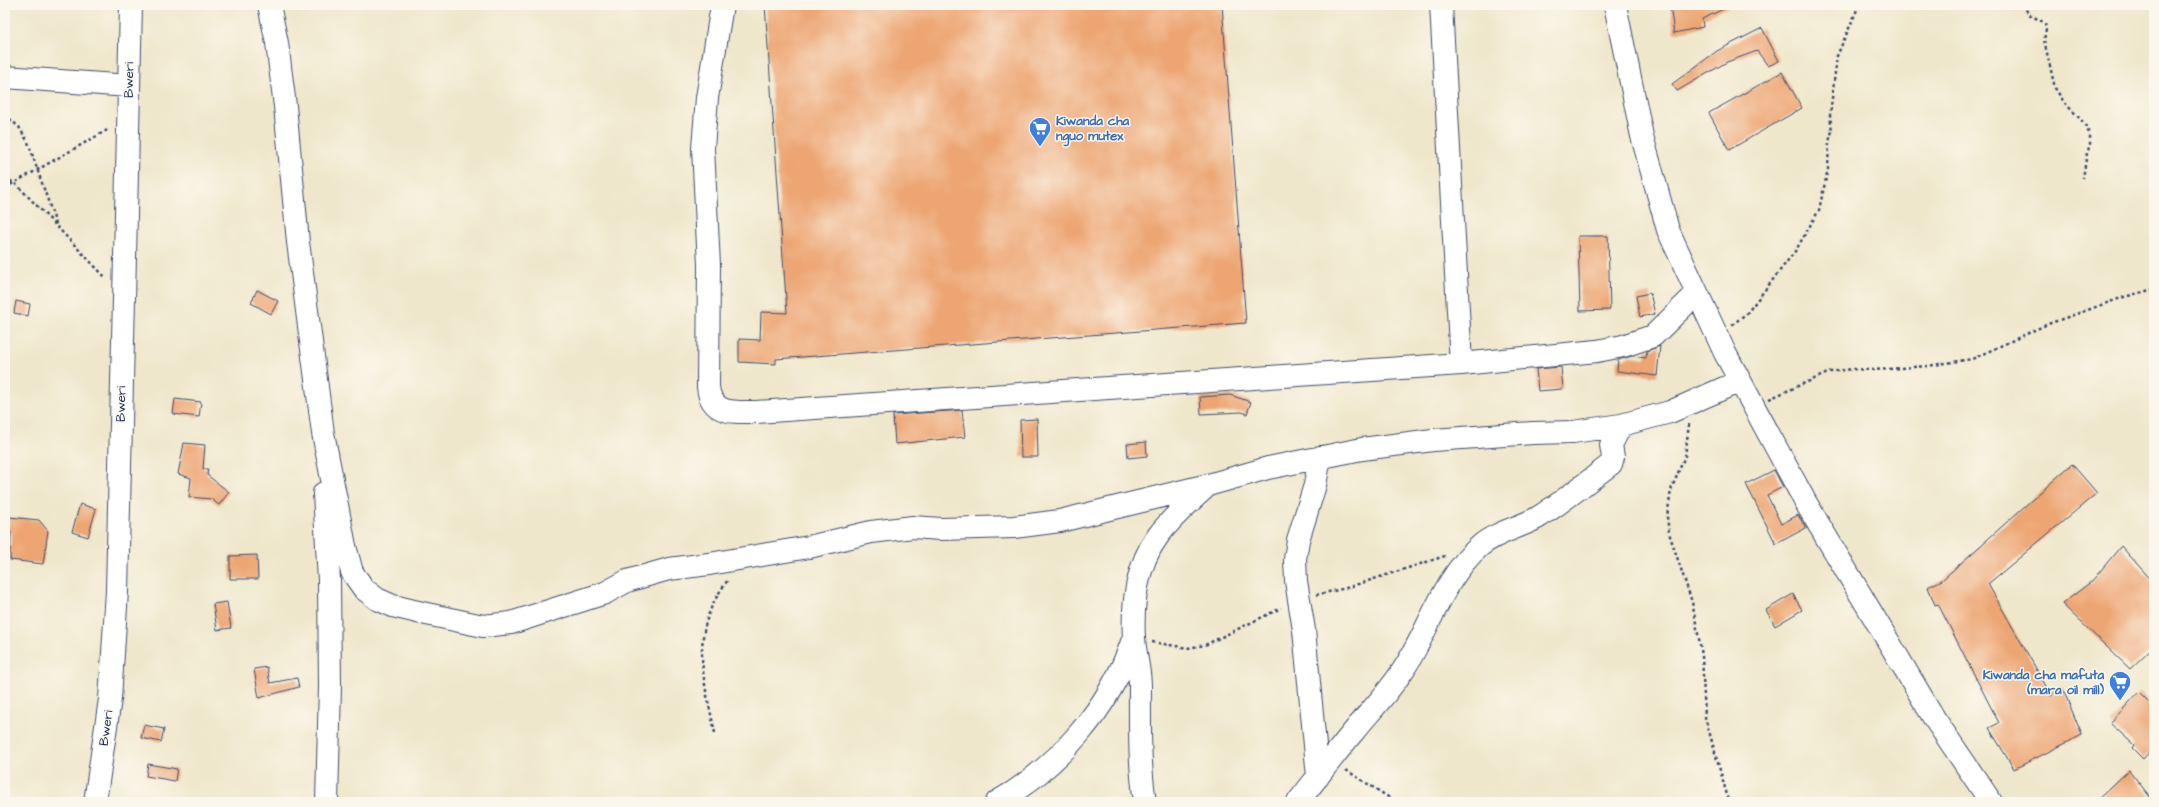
<svg xmlns="http://www.w3.org/2000/svg" width="2159" height="807" viewBox="0 0 2159 807" font-family="'Architects Daughter',sans-serif">
	<style>
		.building { fill: #eda673 }
		.lines { fill: none; stroke-linecap: round; stroke-linejoin: round }
		.minor-casing { stroke: #3b4b6e; stroke-width: 24 }
		.path { stroke: #3b4b6e; stroke-width: 2.5; stroke-dasharray: 3 3; stroke-linecap: butt }
		.minor { stroke: #fff; stroke-width: 22 }
		.labels { text-anchor: middle; dominant-baseline: central; stroke-width: 3; stroke-linejoin: round; paint-order: stroke }
		.street-label { font-size: 13px; fill: #1b2f5e; stroke: #fbf7ec }
		.shop-label { font-size: 13px; font-weight: bold; fill: #366cbe; stroke: #fbf7ec; text-anchor: start }
	</style>
	<rect width="100%" height="100%" fill="#fbf7ec"/>
	<filter id="ink" filterUnits="userSpaceOnUse"><feTurbulence type="fractalNoise" baseFrequency=".025" numOctaves="2"/><feDisplacementMap in="SourceGraphic" scale="8" xChannelSelector="R" yChannelSelector="G"/><feConvolveMatrix kernelMatrix="1 2 1 2 8 2 1 2 1" color-interpolation-filters="sRGB"/></filter>
	<filter id="wash" filterUnits="userSpaceOnUse"><feTurbulence type="fractalNoise" baseFrequency=".012" numOctaves="4" result="noise"/><feDisplacementMap in="SourceGraphic" scale="16" xChannelSelector="R" yChannelSelector="G"/><feGaussianBlur stdDeviation="0.9" result="paint"/><feColorMatrix in="noise" values="0 0 0 0 0 0 0 0 0 0 0 0 0 0 0 0 0 1.4 0 .05"/><feComposite in="paint" operator="in"/></filter>
	<g filter="url(#wash)">
		<rect width="100%" height="100%" fill="#efe7cb"/>
		<g id="blocks">
			<path class="building" d="M765,5H1222L1246,323L776,359V364L739,362V339L760,340L761,312L787,313Z
				M1670,5H1732L1702,19L1703,27L1674,33Z
				M1762,28L1779,61L1768,66L1757,51L1727,62L1677,91L1672,84L1717,51Z
				M1782,72L1802,108L1729,150L1709,113Z
				M1578,236H1608L1610,310L1580,311Z
				M257,290L278,301L271,314L251,303Z
				M1650,293L1655,314L1640,317L1636,296Z
				M16,301L30,304L28,316L14,313Z
				M1660,346L1657,376L1617,371L1618,360L1632,356L1646,358L1647,351Z
				M1561,367L1563,389L1538,391L1536,369Z
				M1230,395L1251,402L1247,414L1242,412L1201,414L1200,397Z
				M175,399L201,402L199,417L173,414Z
				M962,410L965,437L895,444L893,415Z
				M1037,419L1038,457H1021L1020,420Z
				M1146,442L1147,456L1128,458L1127,444Z
				M184,443L205,445L203,469H208L207,475L229,492L219,505L211,499L189,497L191,478L178,474Z
				M2072,464L2097,493L1988,584L2051,695L2062,687L2082,735L2014,769L1989,728L1999,723L1938,604L1935,605L1928,587L1942,580Z
				M1774,470L1783,487L1767,495L1781,524L1798,515L1806,528L1776,544L1746,484Z
				M80,504L96,509L88,537L72,532Z
				M9,517L39,520L48,531L43,564L10,560L11,532H8Z
				M2121,546L2154,583V646L2130,669L2062,604L2092,581Z
				M257,555L258,579H230V556Z
				M1793,594L1802,610L1775,626L1766,610Z
				M227,602L231,628L217,630L213,604Z
				M267,667L270,683L297,678L299,687L259,698L254,669Z
				M2139,692L2154,707V747L2143,759L2132,748L2134,745L2110,723Z
				M144,725L164,729L161,742L141,738Z
				M148,764L177,769L175,781L146,776Z
				M2129,770L2154,802H2095Z"/>
		</g>
	</g>
	<g filter="url(#ink)">
		<use href="#blocks" fill-opacity="0" stroke="#3b4b6e" stroke-width="1"/>
		<g class="lines">
			<g class="minor-casing">
				<path id="minor" d="M269,5L277,43L285,106L298,242L323,433L345,546L352,572L364,589L377,599L393,606L422,613L483,626L511,623L605,593L627,581L669,569L709,564L809,547L871,532L913,527L941,529L1014,527L1060,521L1208,485L1268,468L1362,449L1433,440L1533,433L1573,432L1621,425L1670,412L1740,381
					M722,5L707,98L703,148L709,265L708,387C711,415 734,412 756,412L1461,364L1597,351L1623,346L1653,336L1697,293
					M1441,5L1461,364
					M1615,5L1642,136L1668,230L1725,353L1806,503L1934,718L1991,802
					M5,77L129,86
					M324,493L329,580L330,686L327,802
					M1318,777L1304,630L1296,581L1295,559L1298,540L1315,485L1320,457
					M95,802L110,699L117,591L131,5
					M997,802C1058,767 1109,709 1132,642
					M1145,802C1139,763 1140,725 1140,686C1140,670 1135,654 1134,638C1132,604 1137,564 1158,536C1172,517 1190,502 1207,486
					M1298,802C1317,778 1335,754 1354,731C1372,709 1391,690 1405,667C1430,627 1444,577 1480,546C1496,532 1519,528 1537,518C1563,502 1587,482 1611,464L1613,457L1611,445L1621,425"/>
			</g>
			<path class="path" d="M2022,5L2030,15L2045,23L2046,29L2044,40L2055,88L2064,102L2084,123L2090,135V145L2087,153L2083,178
				M5,115L19,127L28,142L57,227
				M5,177L18,186L106,278
				M5,187L14,183L109,129
				M1732,325L1747,313L1796,250L1819,210L1828,169L1829,142L1832,131L1830,115L1837,56L1859,5
				M1769,399L1830,372L1852,369L1875,370L1927,366L1972,359L2048,324L2124,297L2154,289
				M1689,424L1685,456L1671,490L1667,517L1669,533L1692,602L1702,655L1705,717L1729,802
				M1316,595L1346,588L1445,556
				M1152,642L1187,648L1205,645L1281,608
				M715,733C703,676 688,632 728,580
				M1346,770L1396,802"/>
			<use href="#minor" class="minor"/>
		</g>
	</g>
	<defs>
		<g id="supermarket-pin" transform="scale(1.15)"><path d="M0 17L-7.5 6A9.5 9.5 0 1 1 7.5 6Z" fill="#3f7fe0" stroke="#fbf7ec"/><path d="M-6-5.5h2.5l.6 2H6L4.5 2H-2.5L-4.4-4H-6ZM-1.5 3.2a1.3 1.3 0 1 0 .1 0ZM3 3.2a1.3 1.3 0 1 0 .1 0Z" fill="#fff"/></g>
	</defs>
	<g fill-rule="evenodd">
		<use href="#supermarket-pin" x="1040" y="128"/>
		<use href="#supermarket-pin" x="2120" y="682"/>
	</g>
	<g class="labels">
		<g class="street-label">
			<text transform="translate(129 80) rotate(-89)">Bweri</text>
			<text transform="translate(121 404) rotate(-89)">Bweri</text>
			<text transform="translate(106 728) rotate(-82)">Bweri</text>
		</g>
		<g class="shop-label">
			<text x="1056" y="121">Kiwanda cha<tspan x="1056" dy="15">nguo mutex</tspan></text>
			<text x="2104" y="675" text-anchor="end">Kiwanda cha mafuta<tspan x="2104" dy="15">(mara oil mill)</tspan></text>
		</g>
	</g>
	<rect width="2159" height="807" fill="none" stroke="#fbf7ec" stroke-width="20"/>
</svg>
